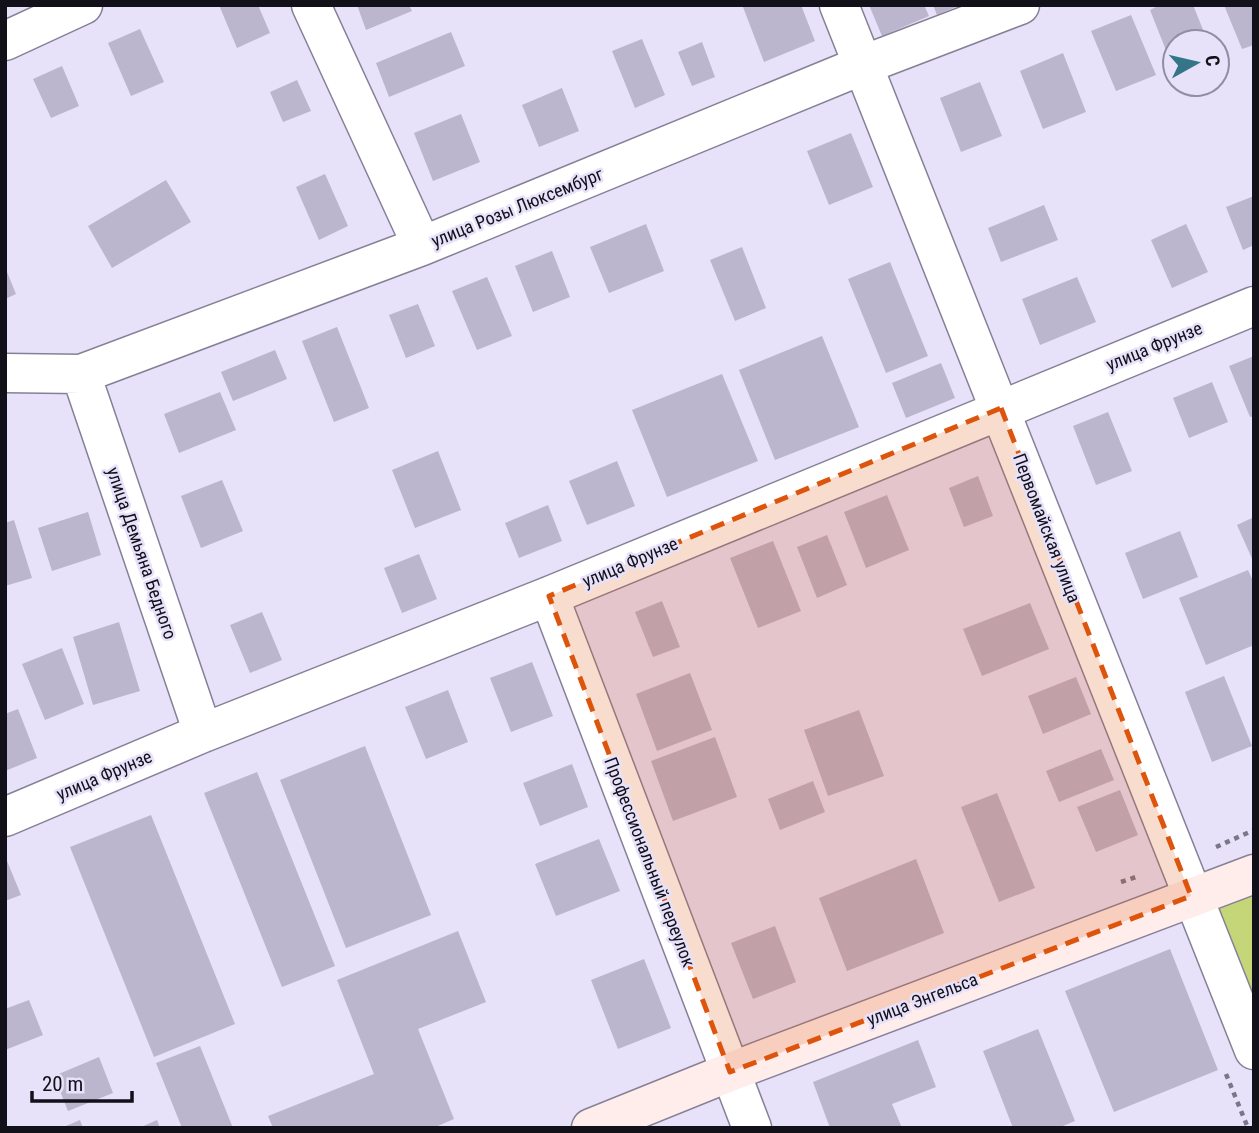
<svg xmlns="http://www.w3.org/2000/svg" width="1259" height="1133" viewBox="0 0 1259 1133" font-family="'Roboto Condensed',sans-serif">
	<style>
		.green { fill: #c5d679 }
		.building { fill: #bbb5cd }
		.lines { fill: none; stroke-linecap: round; stroke-linejoin: round }
		.street-casing { stroke: #868097; stroke-width: 41 }
		.secondary-casing { stroke: #868097; stroke-width: 41 }
		.path { stroke: #7a7687; stroke-width: 4.5; stroke-dasharray: 5 5; stroke-linecap: butt }
		.street { stroke: #fff; stroke-width: 38 }
		.secondary { stroke: #ffedec; stroke-width: 38 }
		.marked { fill: #dd550d; fill-opacity: 0.2; stroke: #dd550d; stroke-width: 5; stroke-dasharray: 14 9; stroke-linejoin: round }
		.labels { text-anchor: middle; dominant-baseline: central; stroke-width: 5; stroke-linejoin: round; paint-order: stroke }
		.street-label { font-size: 18px; fill: #121018; stroke: #e7e1fa }
	</style>
	<rect width="100%" height="100%" fill="#e7e1fa"/>
	<path class="green" d="M1254,870V1048L1191,896Z"/>
	<path class="building" d="M219,5H258L270,33L237,48Z
		M357,5H409L412,11L366,30Z
		M748,5H801L815,41L764,62L743,7Z
		M869,5H924L929,16L882,36Z
		M933,5H960L937,15Z
		M1160,5H1193L1208,42H1175V73L1150,10Z
		M1224,5H1254V45L1242,49Z
		M1131,15L1156,75L1116,91L1091,31Z
		M140,29L164,82L131,96L108,43Z
		M451,32L465,66L389,97L376,63Z
		M642,39L665,95L635,108L612,51Z
		M702,42L715,77L692,86L678,52Z
		M1063,53L1086,112L1043,129L1020,71Z
		M62,66L79,106L51,118L33,79Z
		M297,80L311,111L283,122L270,92Z
		M980,82L1002,136L961,152L940,98Z
		M562,88L579,131L539,147L522,105Z
		M461,114L480,162L433,181L414,133Z
		M851,133L873,187L829,205L807,151Z
		M325,174L348,226L319,240L296,187Z
		M166,180L191,222L112,268L88,226Z
		M1254,196V245L1243,250L1226,207Z
		M1044,205L1058,240L1001,262L988,228Z
		M646,224L664,271L609,293L590,247Z
		M1186,224L1208,272L1172,288L1151,240Z
		M742,247L766,308L735,321L710,260Z
		M552,251L570,297L533,312L515,266Z
		M890,262L928,356L886,373L848,279Z
		M5,267L16,294L5,299Z
		M487,277L512,336L477,350L452,291Z
		M1077,277L1096,322L1040,345L1022,299Z
		M418,304L435,346L406,358L389,315Z
		M337,327L369,408L334,422L302,341Z
		M822,336L859,427L775,460L739,370Z
		M275,350L287,379L233,401L221,372Z
		M1254,356V416L1250,417L1229,366Z
		M941,363L955,398L906,418L892,383Z
		M722,374L758,461L667,497L632,410Z
		M1212,382L1228,422L1189,438L1173,398Z
		M220,392L236,430L179,453L164,414Z
		M1108,412L1132,471L1096,485L1073,426Z
		M438,451L461,510L415,528L392,470Z
		M617,461L635,506L587,525L569,481Z
		M978,476L993,516L964,527L949,488Z
		M222,480L243,531L201,548L181,496Z
		M887,495L909,550L866,568L844,512Z
		M548,505L562,541L519,558L505,523Z
		M88,512L101,555L52,571L38,528Z
		M1254,517V563L1237,525Z
		M14,520L32,578L5,586V523Z
		M1180,531L1198,577L1143,599L1125,553Z
		M827,535L847,585L817,598L797,547Z
		M773,541L801,611L758,628L730,558Z
		M419,554L437,599L402,613L384,568Z
		M1248,570L1254,583V645L1206,665L1179,598Z
		M662,601L680,647L653,657L635,612Z
		M1030,603L1049,649L982,676L963,629Z
		M262,612L282,660L250,673L230,625Z
		M119,622L140,691L93,705L73,637Z
		M62,648L84,704L45,720L22,664Z
		M532,662L553,716L511,732L490,678Z
		M690,673L712,730L657,751L636,694Z
		M1224,676L1252,746L1212,762L1185,692Z
		M1076,677L1091,714L1043,734L1028,696Z
		M448,690L468,742L426,759L405,707Z
		M18,709L37,758L5,771V714Z
		M859,710L884,776L828,796L804,730Z
		M715,737L737,797L673,821L651,761Z
		M365,746L431,915L346,948L280,780Z
		M1101,749L1114,780L1059,802L1046,771Z
		M572,764L588,807L540,826L523,783Z
		M257,772L335,966L282,987L204,793Z
		M813,781L825,812L780,830L768,799Z
		M1120,790L1138,835L1096,852L1077,807Z
		M997,793L1035,888L999,902L961,807Z
		M151,815L235,1024L154,1057L70,847Z
		M599,839L620,891L556,916L535,864Z
		M5,856L21,895L5,901Z
		M916,859L944,933L847,971L819,898Z
		M775,926L796,982L753,999L731,943Z
		M458,931L486,1002L418,1029L454,1119L433,1128H273L268,1116L374,1074L337,980Z
		M1170,949L1218,1070L1114,1112L1065,991Z
		M644,959L671,1028L618,1049L591,980Z
		M29,1000L43,1035L5,1050V1009Z
		M1038,1029L1075,1121L1058,1128H1013L983,1051Z
		M918,1040L936,1087L892,1104L902,1128H830L813,1082Z
		M200,1046L233,1128H182L156,1063Z
		M99,1057L113,1093L68,1111L54,1076Z
		M80,1120L83,1128H61Z
		M157,1120L160,1128H139Z"/>
	<g class="lines">
		<g class="street-casing">
			<path id="street" d="M311,5L422,246
				M839,5L1254,1050
				M5,41L83,5
				M5,373L81,374L422,246L863,65L1020,5
				M81,374L203,733
				M549,596L752,1128
				M5,817L203,733L549,596L1254,306"/>
		</g>
		<g class="secondary-casing">
			<path id="secondary" d="M591,1128L730,1072L1254,874"/>
		</g>
		<path class="path" d="M1216,847L1254,830
			M1121,882L1136,877L1137,880
			M1226,1074L1248,1128"/>
		<use href="#street" class="street"/>
		<use href="#secondary" class="secondary"/>
	</g>
	<path class="marked" d="M1001,408L1191,896L730,1072L549,596Z"/>
	<g class="labels">
		<g class="street-label">
			<text transform="translate(517 207) rotate(-22)">улица Розы Люксембург</text>
			<text transform="translate(1154 346) rotate(-22)">улица Фрунзе</text>
			<text transform="translate(1047 528) rotate(69)">Первомайская улица</text>
			<text transform="translate(142 553) rotate(71)">улица Демьяна Бедного</text>
			<text transform="translate(630 562) rotate(-23)">улица Фрунзе</text>
			<text transform="translate(104 775) rotate(-23)">улица Фрунзе</text>
			<text transform="translate(650 862) rotate(69)">Профессиональный переулок</text>
			<text transform="translate(922 999) rotate(-21)">улица Энгельса</text>
		</g>
	</g>
	<rect width="1259" height="1133" fill="none" stroke="#121018" stroke-width="14"/>
	<g transform="translate(1196 63) rotate(82)"><circle r="33" fill="#e7e1fa" stroke="#928da0" stroke-width="2"/>
	<path d="M0-5L12 26L0 18L-12 26Z" fill="#347688"/>
	<text y="-10" font-size="19" font-weight="bold" text-anchor="middle" fill="#121018">С</text>
	</g>
	<path d="M32 1091v10h100v-10" fill="none" stroke="#121018" stroke-width="3.5"/>
	<text x="42" y="1091" font-size="21" fill="#121018" stroke="#e7e1fa" stroke-width="5" paint-order="stroke">20 m</text>
</svg>
